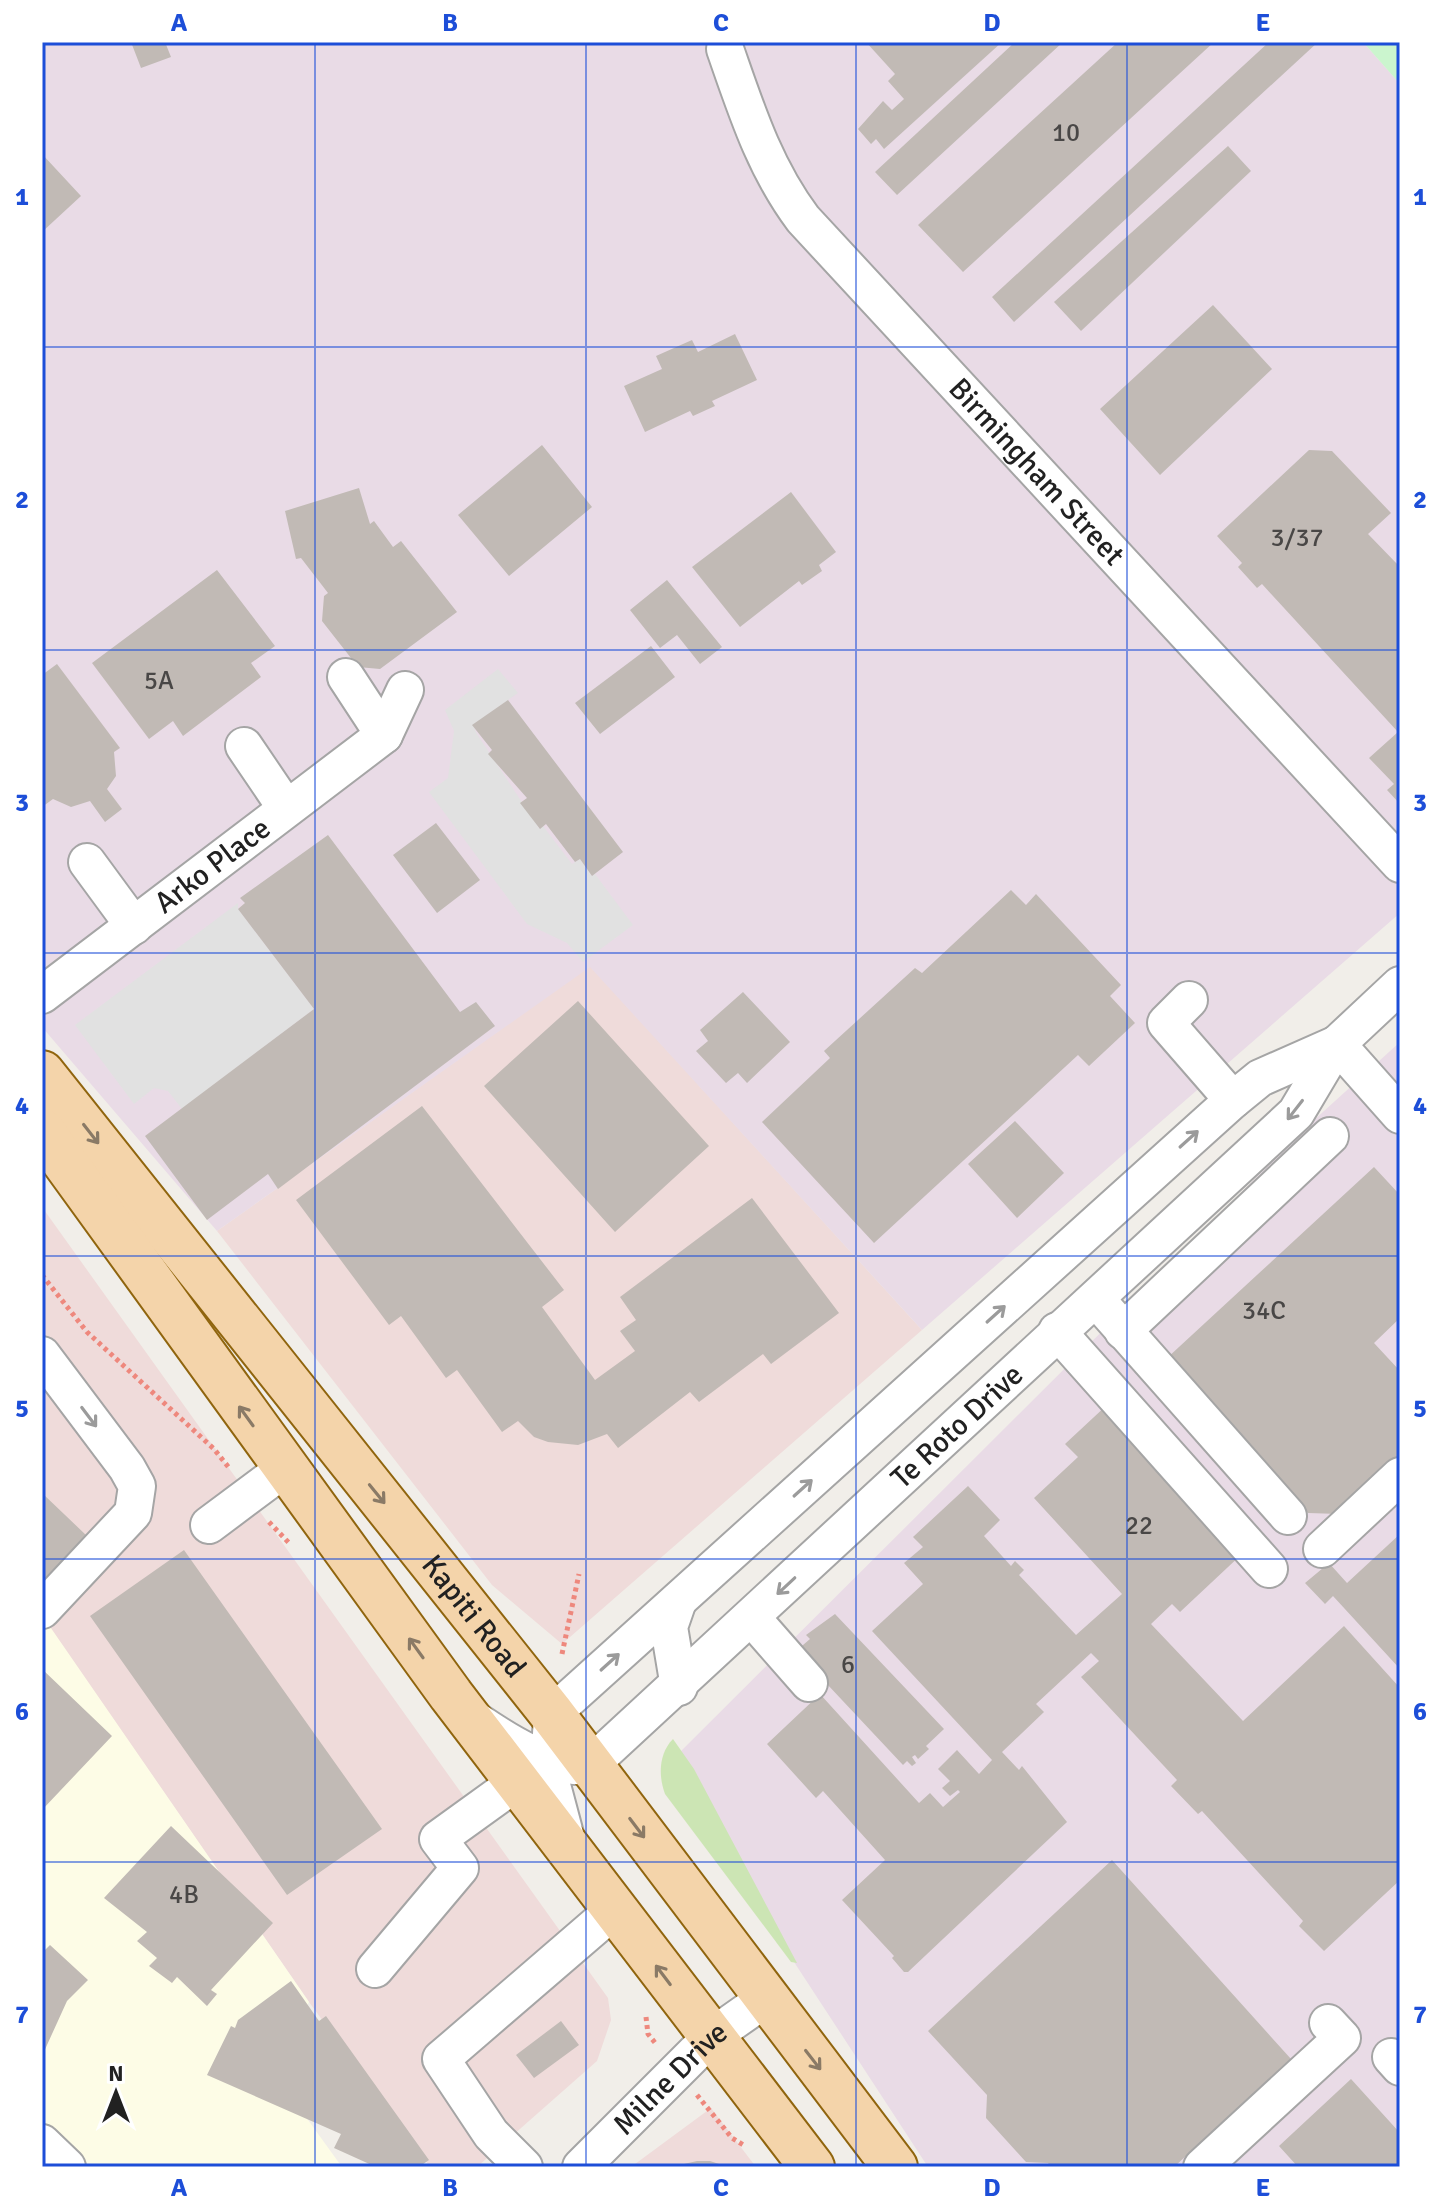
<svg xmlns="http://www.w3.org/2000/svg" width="1442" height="2209" viewBox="0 0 1442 2209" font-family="Signika,sans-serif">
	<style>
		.commercial { fill: #efdbda }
		.industrial { fill: #e9dbe6 }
		.education { fill: #fdfce6 }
		.grass { fill: #cce5b4 }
		.park { fill: #cbf5ce }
		.parking { fill: #e1e1e1 }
		.building { fill: #c1bab5 }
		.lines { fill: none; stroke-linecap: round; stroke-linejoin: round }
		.minor-casing { stroke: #a5a5a5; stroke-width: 40 }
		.major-casing { stroke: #90650e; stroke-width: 48 }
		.path { stroke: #ee887d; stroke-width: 5; stroke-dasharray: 4 4; stroke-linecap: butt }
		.minor { stroke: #fff; stroke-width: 36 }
		.major { stroke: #f4d4aa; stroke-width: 44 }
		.oneway { stroke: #9b9b9b }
		.oneway2 { stroke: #8a7a66 }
		.grid { fill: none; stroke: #1d4ed8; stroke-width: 2; stroke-opacity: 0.55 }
		.labels { text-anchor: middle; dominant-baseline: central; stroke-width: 6; stroke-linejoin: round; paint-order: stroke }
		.number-label { font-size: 26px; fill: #494746 }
		.street-label { font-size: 30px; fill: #212121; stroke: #fff }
		.neatline { fill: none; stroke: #1d4ed8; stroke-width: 3 }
		.grid-label { font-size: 26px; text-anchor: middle; font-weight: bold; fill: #1d4ed8 }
	</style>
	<rect width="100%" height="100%" fill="#f1eee9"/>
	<path class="commercial" d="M590,966L922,1330L562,1644L492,1585L217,1231Z
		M42,1207L608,1998L611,2020L597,2061L477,2167H430L309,2002L44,1619L42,1621Z
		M711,2108L756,2167H631Z"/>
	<path class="industrial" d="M42,42H1363L1400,84V913L922,1330L590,967L217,1231L42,1027Z
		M1400,1042V2167H928L666,1766L1313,1121Z"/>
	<path class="education" d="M44,1618L309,2002L272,2070L342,2167H42Z"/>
	<path class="grass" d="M673,1739L694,1769L797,1963L791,1962L665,1794C658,1775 659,1753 673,1739Z"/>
	<path class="park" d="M1363,42H1400V84Z"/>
	<path class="parking" d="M498,669L518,693L473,725L477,734L539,828L543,826L572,864L580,859L592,876L595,874L633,925L583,962L567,943L527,924L429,792L448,778L454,731L445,710Z
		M238,903V909L314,1009L182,1109L168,1091L154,1088L134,1104L75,1025Z"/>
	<path class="building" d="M131,42H165L171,57L141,68Z
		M866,42H1002L884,149L876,139L871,144L858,129L883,101L892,110L904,99L888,81L895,74Z
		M1015,42H1063L897,195L875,172Z
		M1118,42H1214L963,272L918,225Z
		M1269,42H1318L1014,322L992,297Z
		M1228,146L1251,171L1081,331L1054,302Z
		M42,154L81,196L42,232Z
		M1213,305L1272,369L1160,475L1100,409Z
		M735,334L757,380L712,401L715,406L693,416L690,411L645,432L624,386L662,369L656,356L692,340L698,352Z
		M542,445L592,507L509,576L458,515Z
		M1309,450L1332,451L1391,513L1368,534L1400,567V804L1387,790L1394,784L1369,758L1398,732L1262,584L1257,588L1238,567L1242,563L1217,536Z
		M359,488L370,524L374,521L393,547L401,541L457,612L380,669L358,667L322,621L324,596L328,593L301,558L296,559L285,511Z
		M791,492L836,552L819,565L822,571L802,585L799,581L740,627L692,567Z
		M217,570L275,646L251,663L261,677L183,736L173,721L149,739L92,663Z
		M667,580L722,647L700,664L677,635L660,648L630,610Z
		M651,646L675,677L600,734L575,703Z
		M57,664L120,748L114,752L116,776L107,789L122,809L105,822L90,801L71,807L53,799L42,807V675Z
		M508,700L623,852L592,876L580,859L575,862L546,824L540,829L520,803L527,798L488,754L492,750L472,725Z
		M436,823L480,880L437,913L393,855Z
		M328,835L460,1012L476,1002L495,1026L278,1189L268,1174L207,1220L145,1136L314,1009L238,909L245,903L240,898Z
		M1011,890L1026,905L1036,894L1121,985L1110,996L1135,1023L1089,1066L1078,1055L874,1243L762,1122L830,1058L824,1051L915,968L922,973Z
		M743,992L790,1042L747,1083L738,1073L726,1083L696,1051L708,1041L700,1030Z
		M578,1001L709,1146L615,1232L484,1086Z
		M422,1106L564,1290L542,1307L595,1380L635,1351L620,1331L636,1320L620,1297L752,1198L839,1313L771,1364L763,1354L699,1402L690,1392L618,1448L607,1434L578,1445L548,1442L534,1437L518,1421L502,1432L457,1370L446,1378L401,1316L389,1325L296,1200Z
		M1015,1121L1064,1173L1017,1218L968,1164Z
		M1374,1167L1400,1195V1318L1374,1343L1400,1371V1458L1339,1514L1308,1513L1166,1359Z
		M1108,1404L1243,1553L1180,1612L1172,1604L1151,1624L1243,1721L1344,1626L1400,1688V1880L1324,1951L1299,1926L1303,1921L1202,1811L1198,1814L1171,1786L1177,1780L1081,1677L1099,1661L1091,1653L1036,1704L1044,1712L1002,1752L1019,1770L1022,1766L1067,1822L908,1972H904L892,1958L894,1956L842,1900L885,1860L823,1791L816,1798L767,1744L820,1694L919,1803L930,1793L943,1807L960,1792L958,1790L950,1796L942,1788L950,1781L938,1769L957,1750L979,1774L992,1760L872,1631L923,1584L904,1563L923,1547L913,1537L968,1486L1000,1520L984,1536L1011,1566L1015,1561L1024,1570L1019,1575L1076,1635L1122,1594L1034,1498L1078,1457L1065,1444Z
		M42,1493L87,1536L42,1584Z
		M1400,1534V1669L1333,1596L1325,1604L1305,1583L1329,1563L1347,1583Z
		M184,1550L382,1829L287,1895L90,1616Z
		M835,1614L944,1729L926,1746L929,1749L918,1759L915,1755L912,1757L916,1763L912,1766L907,1761L903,1765L796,1651L810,1639L806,1635Z
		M42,1669L112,1736L42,1810Z
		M171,1826L273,1923L211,1990L217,1994L207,2006L177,1977L172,1983L149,1966L157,1958L137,1941L147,1932L104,1898Z
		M1112,1860L1291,2059L1174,2167H1051L1048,2163L1026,2162L986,2118L987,2095L928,2031Z
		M50,1945L88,1980L67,2001L42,2056V1953Z
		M291,1981L319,2021L326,2016L429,2160L419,2167H376L334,2148L341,2134L207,2075L231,2026L235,2028L238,2020Z
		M561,2021L579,2045L534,2078L516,2055Z
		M1351,2079L1400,2133V2167H1298L1279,2146Z
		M697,2161H710L728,2167H671Z"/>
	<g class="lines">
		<g class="minor-casing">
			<g id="minor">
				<path id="s1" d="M725,49C746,109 764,167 803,219L1400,864"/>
				<path d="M346,677L384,735"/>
				<path d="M244,746L286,808"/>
				<path d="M87,862L134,926"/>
				<path id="s2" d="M42,995L384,735L405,690"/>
				<path d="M1189,1000L1166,1023L1233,1100"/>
				<path d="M1337,1044L1400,1115"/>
				<path d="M1096,1299L1288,1516"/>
				<path d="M1057,1331L1269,1569"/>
				<path d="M1123,1331L1330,1136"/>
				<path d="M42,1355L127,1468L137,1486L133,1513L42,1610"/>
				<path d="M209,1525L284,1469"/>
				<path d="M1322,1549L1400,1476"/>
				<path d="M678,1601L669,1627L679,1687"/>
				<path d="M752,1618L809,1683"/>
				<path id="s3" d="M475,1720C506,1741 550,1770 589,1766L1296,1113L1337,1044L1400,985"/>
				<path d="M566,1838L549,1774L552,1714L1233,1100L1260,1078L1337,1044"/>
				<path d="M375,1969L460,1868L438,1839L517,1782"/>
				<path d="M1391,2057L1400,2067"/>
				<path d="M42,2143L67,2167"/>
				<path d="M524,2167L491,2134L441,2059L614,1910"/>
				<path id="s4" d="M581,2167L711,2037L765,1999"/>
				<path d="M1202,2167L1342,2038L1328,2023"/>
			</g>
		</g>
		<g class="major-casing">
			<g id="major">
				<path id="s5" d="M42,1073L552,1714L895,2167"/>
				<path d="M42,1131L451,1695L812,2167"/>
			</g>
		</g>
		<path class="path" d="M42,1275L87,1332L214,1449L230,1469
			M269,1522L290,1544
			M562,1654L579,1574
			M646,2017L648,2034L656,2044
			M697,2095L732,2138L745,2146"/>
		<use href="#minor" class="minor"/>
		<use href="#major" class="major"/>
	</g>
	<defs><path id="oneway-shaft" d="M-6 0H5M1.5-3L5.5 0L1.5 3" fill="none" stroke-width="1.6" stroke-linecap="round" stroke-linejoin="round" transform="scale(2)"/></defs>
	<g class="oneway">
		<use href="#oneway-shaft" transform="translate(1295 1110) rotate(128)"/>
		<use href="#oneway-shaft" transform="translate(1189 1139) rotate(-42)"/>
		<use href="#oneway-shaft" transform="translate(996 1314) rotate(-42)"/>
		<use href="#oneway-shaft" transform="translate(89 1417) rotate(53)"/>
		<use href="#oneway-shaft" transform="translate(803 1488) rotate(-42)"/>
		<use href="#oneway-shaft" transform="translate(786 1586) rotate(137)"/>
		<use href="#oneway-shaft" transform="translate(610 1662) rotate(-42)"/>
	</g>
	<g class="oneway2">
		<use href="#oneway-shaft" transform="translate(91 1134) rotate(52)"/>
		<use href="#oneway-shaft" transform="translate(246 1416) rotate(-126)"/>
		<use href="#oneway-shaft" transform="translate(377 1494) rotate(51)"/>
		<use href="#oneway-shaft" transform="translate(416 1648) rotate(-126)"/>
		<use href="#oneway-shaft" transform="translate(637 1828) rotate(53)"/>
		<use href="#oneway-shaft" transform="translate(663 1975) rotate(-127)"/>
		<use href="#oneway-shaft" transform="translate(813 2060) rotate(52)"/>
	</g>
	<path class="grid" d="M315,42V2167M586,42V2167M856,42V2167M1127,42V2167M42,347H1400M42,650H1400M42,953H1400M42,1256H1400M42,1559H1400M42,1862H1400"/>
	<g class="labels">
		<g class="number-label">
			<text x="1066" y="133">10</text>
			<text x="1297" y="538">3/37</text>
			<text x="159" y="681">5A</text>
			<text x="1264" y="1311">34C</text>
			<text x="1139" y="1526">22</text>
			<text x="848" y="1665">6</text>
			<text x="184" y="1895">4B</text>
		</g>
		<g class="street-label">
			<text stroke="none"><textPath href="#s1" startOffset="532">Birmingham Street</textPath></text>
			<text stroke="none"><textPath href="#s2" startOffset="214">Arko Place</textPath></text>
			<text stroke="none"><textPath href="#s3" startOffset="626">Te Roto Drive</textPath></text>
			<text stroke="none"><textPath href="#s5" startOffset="694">Kapiti Road</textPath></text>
			<text stroke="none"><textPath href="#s4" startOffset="126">Milne Drive</textPath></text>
		</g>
	</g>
	<rect width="1442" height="2209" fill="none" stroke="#ffffff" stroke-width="88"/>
	<g transform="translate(116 2093)" stroke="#ffffff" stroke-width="6" paint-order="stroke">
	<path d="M0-6L14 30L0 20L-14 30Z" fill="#212121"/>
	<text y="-12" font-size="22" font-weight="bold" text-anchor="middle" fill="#212121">N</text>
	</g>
	<rect x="44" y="44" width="1354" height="2121" class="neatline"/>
	<g class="grid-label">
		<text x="179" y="31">A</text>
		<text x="450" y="31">B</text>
		<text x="721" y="31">C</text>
		<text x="992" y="31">D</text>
		<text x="1263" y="31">E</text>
		<text x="22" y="205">1</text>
		<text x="1420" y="205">1</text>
		<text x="22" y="508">2</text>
		<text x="1420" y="508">2</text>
		<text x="22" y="811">3</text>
		<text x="1420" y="811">3</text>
		<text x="22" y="1114">4</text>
		<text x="1420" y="1114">4</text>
		<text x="22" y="1417">5</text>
		<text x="1420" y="1417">5</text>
		<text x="22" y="1720">6</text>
		<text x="1420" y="1720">6</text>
		<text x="22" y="2023">7</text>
		<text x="1420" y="2023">7</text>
		<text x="179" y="2196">A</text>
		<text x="450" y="2196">B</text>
		<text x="721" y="2196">C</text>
		<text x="992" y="2196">D</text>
		<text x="1263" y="2196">E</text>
	</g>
</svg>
